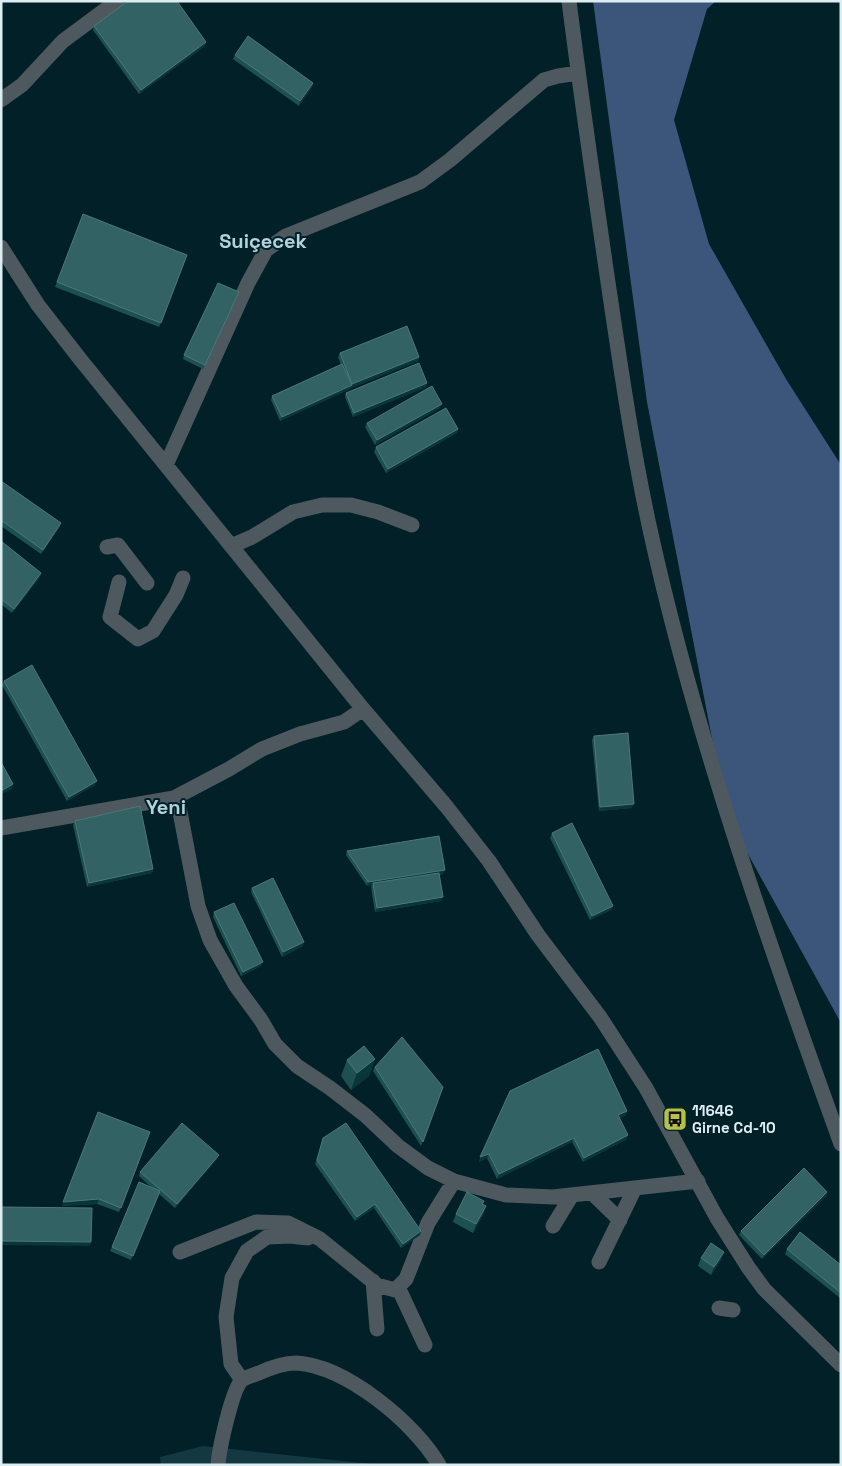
<svg xmlns="http://www.w3.org/2000/svg" width="842" height="1466" viewBox="0 0 842 1466" font-family="'Space Grotesk',sans-serif">
	<style>
		.green { fill: #143840 }
		.water { fill: #3b567a }
		.lines { fill: none; stroke-linecap: round; stroke-linejoin: round }
		.minor { stroke: #4e585f; stroke-width: 15 }
		.wall { fill: #1d5151 }
		.shaded-wall { fill: #093639 }
		.building { fill: #326263; stroke: #4d7879 }
		.labels { text-anchor: middle; dominant-baseline: central; stroke-width: 4; stroke-linejoin: round; paint-order: stroke }
		.poi-label { font-size: 15px; font-weight: bold; fill: #ddeef3; stroke: #012027; text-anchor: start }
		.district-label { font-size: 20px; font-weight: bold; fill: #b1d3dc; stroke: #012027 }
	</style>
	<rect width="100%" height="100%" fill="#012027"/>
	<path class="green" d="M203,1446L381,1465H161L160,1457Z"/>
	<path class="water" d="M593,1H716L707,9L674,120L709,244L786,379L841,465V1023L727,816L647,402Z"/>
	<g class="lines">
		<path class="minor" d="M569,1C581,97 595,193 609,289C621,370 633,453 651,534C697,742 769,944 841,1144
			M1,100L22,85L63,41L117,1
			M1,247L38,305L80,359L363,709L446,806L489,861L538,935L600,1017L646,1088L717,1218L748,1267L764,1289L841,1365
			M166,465L248,283L266,250L286,236L420,182L450,160L544,80L558,76L578,73
			M231,546L252,537L293,512L322,505H351L378,512L412,525
			M107,547L118,545L147,583
			M119,582L110,617L138,639L153,631L176,595L183,578
			M174,798L180,812L198,906L210,940L236,986L261,1020L275,1044L297,1066L330,1088L365,1115L398,1146L428,1168L454,1181L506,1195L553,1197L698,1181
			M1,828L174,798L229,769L262,749L300,734L344,722L363,709
			M592,1193L620,1220
			M553,1226L572,1195
			M180,1252L256,1222L288,1223L320,1239L377,1285L395,1290L406,1279L428,1223L454,1181
			M599,1262L635,1188
			M373,1281L377,1329
			M398,1287L425,1345
			M719,1308L733,1310
			M242,1380L231,1364L226,1317L232,1278L247,1251L267,1237L290,1236L308,1238
			M218,1465C219,1450 232,1389 242,1380C246,1377 254,1375 259,1373C270,1368 284,1363 296,1363C345,1365 416,1424 439,1465"/>
	</g>
	<path class="wall" d="M94,26L205,46L139,94L93,30Z
		M235,55L313,83L312,87L299,106L233,59Z
		M83,214L187,255L159,327L55,287Z
		M239,292L203,369L183,359L184,355Z
		M340,353L419,357L418,361L351,388L350,389L280,421L271,400L272,396L341,365L338,357Z
		M427,383L426,387L353,417L345,397L346,393Z
		M440,408L375,445L365,427L367,423Z
		M458,429L457,433L386,473L374,452L376,447Z
		M1,481L61,523L59,528L41,554L1,526Z
		M1,541L41,573L40,577L12,613L1,604Z
		M4,681L95,785L67,801L2,685Z
		M594,736L632,808L599,811L592,740Z
		M75,821L153,869L152,873L87,887L73,825Z
		M552,833L613,906L611,910L590,920L550,838Z
		M347,851L443,874L439,875L441,901L375,912L371,887L372,886H367L346,855Z
		M252,888L303,946L282,957L251,892Z
		M214,912L261,966L241,976L213,917Z
		M375,1059L369,1076L351,1090L341,1076L347,1060Z
		M375,1067L443,1087L421,1146L373,1071Z
		M510,1091L627,1111L626,1115L620,1118L627,1139L583,1162L572,1142L497,1179L487,1158L479,1162Z
		M150,1132L119,1212L97,1204L62,1206Z
		M323,1138L421,1231L420,1235L401,1248L374,1208L355,1221L315,1164Z
		M217,1159L175,1208L159,1194L131,1260L110,1251L112,1247L152,1188L139,1176L140,1172Z
		M827,1192L826,1196L762,1259L739,1235L741,1231Z
		M484,1201L483,1205L486,1206L483,1215L473,1233L453,1222L456,1214Z
		M787,1249L841,1265L840,1298L785,1254Z
		M701,1258L721,1260L711,1275L698,1266Z"/>
	<path class="shaded-wall" d="M206,42L205,46L139,94L141,90Z
		M313,83L312,87L299,106L300,101Z
		M419,357L418,361L351,388L352,384Z
		M427,383L426,387L353,417L354,413Z
		M352,385L350,389L280,421L282,417Z
		M442,404L440,408L375,445L377,440Z
		M458,429L457,433L386,473L388,469Z
		M61,523L59,528L41,554L43,550Z
		M41,573L40,577L12,613L14,609Z
		M97,781L95,785L67,801L69,797Z
		M13,784L12,789L1,794V791Z
		M634,804L632,808L599,811L600,807Z
		M153,869L152,873L87,887L89,883Z
		M445,870L443,874L373,885V883L372,886H367L368,882Z
		M443,897L441,901L375,912L377,908Z
		M613,906L611,910L590,920L592,916Z
		M304,942L303,946L282,957L283,952Z
		M263,962L261,966L241,976L243,972Z
		M375,1059L369,1076L351,1090L357,1073Z
		M627,1111L626,1115L617,1119L618,1115Z
		M628,1135L627,1139L583,1162L584,1158Z
		M574,1138L572,1142L497,1179L499,1174Z
		M489,1154L487,1158L479,1162L480,1157Z
		M219,1155L217,1159L175,1208L177,1204Z
		M827,1192L826,1196L762,1259L764,1255Z
		M99,1199L97,1204L62,1206L63,1202Z
		M375,1204L374,1208L355,1221L357,1217Z
		M486,1206L483,1215L473,1233L476,1224Z
		M421,1231L420,1235L401,1248L403,1244Z
		M1,1241L91,1242L90,1246L1,1245Z
		M724,1252L721,1260L711,1275L714,1267Z"/>
	<path class="building" d="M128,1H177L206,42L141,90L94,26Z
		M248,36L313,83L300,101L235,55Z
		M83,214L187,255L161,323L57,282Z
		M218,283L239,292L205,365L184,355Z
		M407,326L419,357L352,384L340,353Z
		M419,363L427,383L354,413L346,393Z
		M342,364L352,385L282,417L272,396Z
		M432,386L442,404L377,440L367,423Z
		M446,408L458,429L388,469L376,447Z
		M1,481L61,523L43,550L1,520Z
		M1,541L41,573L14,609L1,599Z
		M32,665L97,781L69,797L4,681Z
		M628,733L634,804L600,807L594,736Z
		M1,762L13,784L1,791Z
		M140,806L153,869L89,883L75,821Z
		M572,823L613,906L592,916L552,833Z
		M439,836L445,870L368,882L347,851Z
		M439,873L443,897L377,908L373,883Z
		M273,878L304,942L283,952L252,888Z
		M234,903L263,962L243,972L214,912Z
		M402,1037L443,1087L423,1142L375,1067Z
		M364,1046L375,1059L357,1073L347,1060Z
		M598,1049L627,1111L618,1115L628,1135L584,1158L574,1138L499,1174L489,1154L480,1157L510,1091Z
		M98,1112L150,1132L121,1208L99,1199L63,1202Z
		M182,1123L219,1155L177,1204L140,1172Z
		M346,1123L421,1231L403,1244L375,1204L357,1217L317,1160L323,1138Z
		M804,1168L827,1192L764,1255L741,1231Z
		M139,1182L160,1191L133,1256L112,1247Z
		M467,1192L484,1201L482,1204L486,1206L476,1224L456,1214Z
		M1,1207L92,1208L91,1242L1,1241Z
		M800,1232L841,1265V1293L787,1249Z
		M711,1243L724,1252L714,1267L701,1258Z"/>
	<defs>
		<g id="bus-square" transform="scale(1.25)"><rect x="-9" y="-9" width="18" height="18" rx="4" fill="#b5c249" stroke="#012027"/><path d="M-5-6H5V4H4V6H2V4H-2V6H-4V4H-5ZM-3.5-4V0h7V-4ZM-3.5 1.2v1.5H-2V1.2ZM2 1.2v1.5H3.5V1.2Z" fill="#111"/></g>
	</defs>
	<g fill-rule="evenodd">
		<use href="#bus-square" x="675" y="1119"/>
	</g>
	<g class="labels">
		<g class="poi-label">
			<text x="692" y="1110">11646<tspan x="692" dy="17">Girne Cd-10</tspan></text>
		</g>
		<g class="district-label">
			<text x="263" y="241">Suiçecek</text>
			<text x="166" y="807">Yeni</text>
		</g>
	</g>
	<rect width="842" height="1466" fill="none" stroke="#ddeef3" stroke-width="5"/>
</svg>
